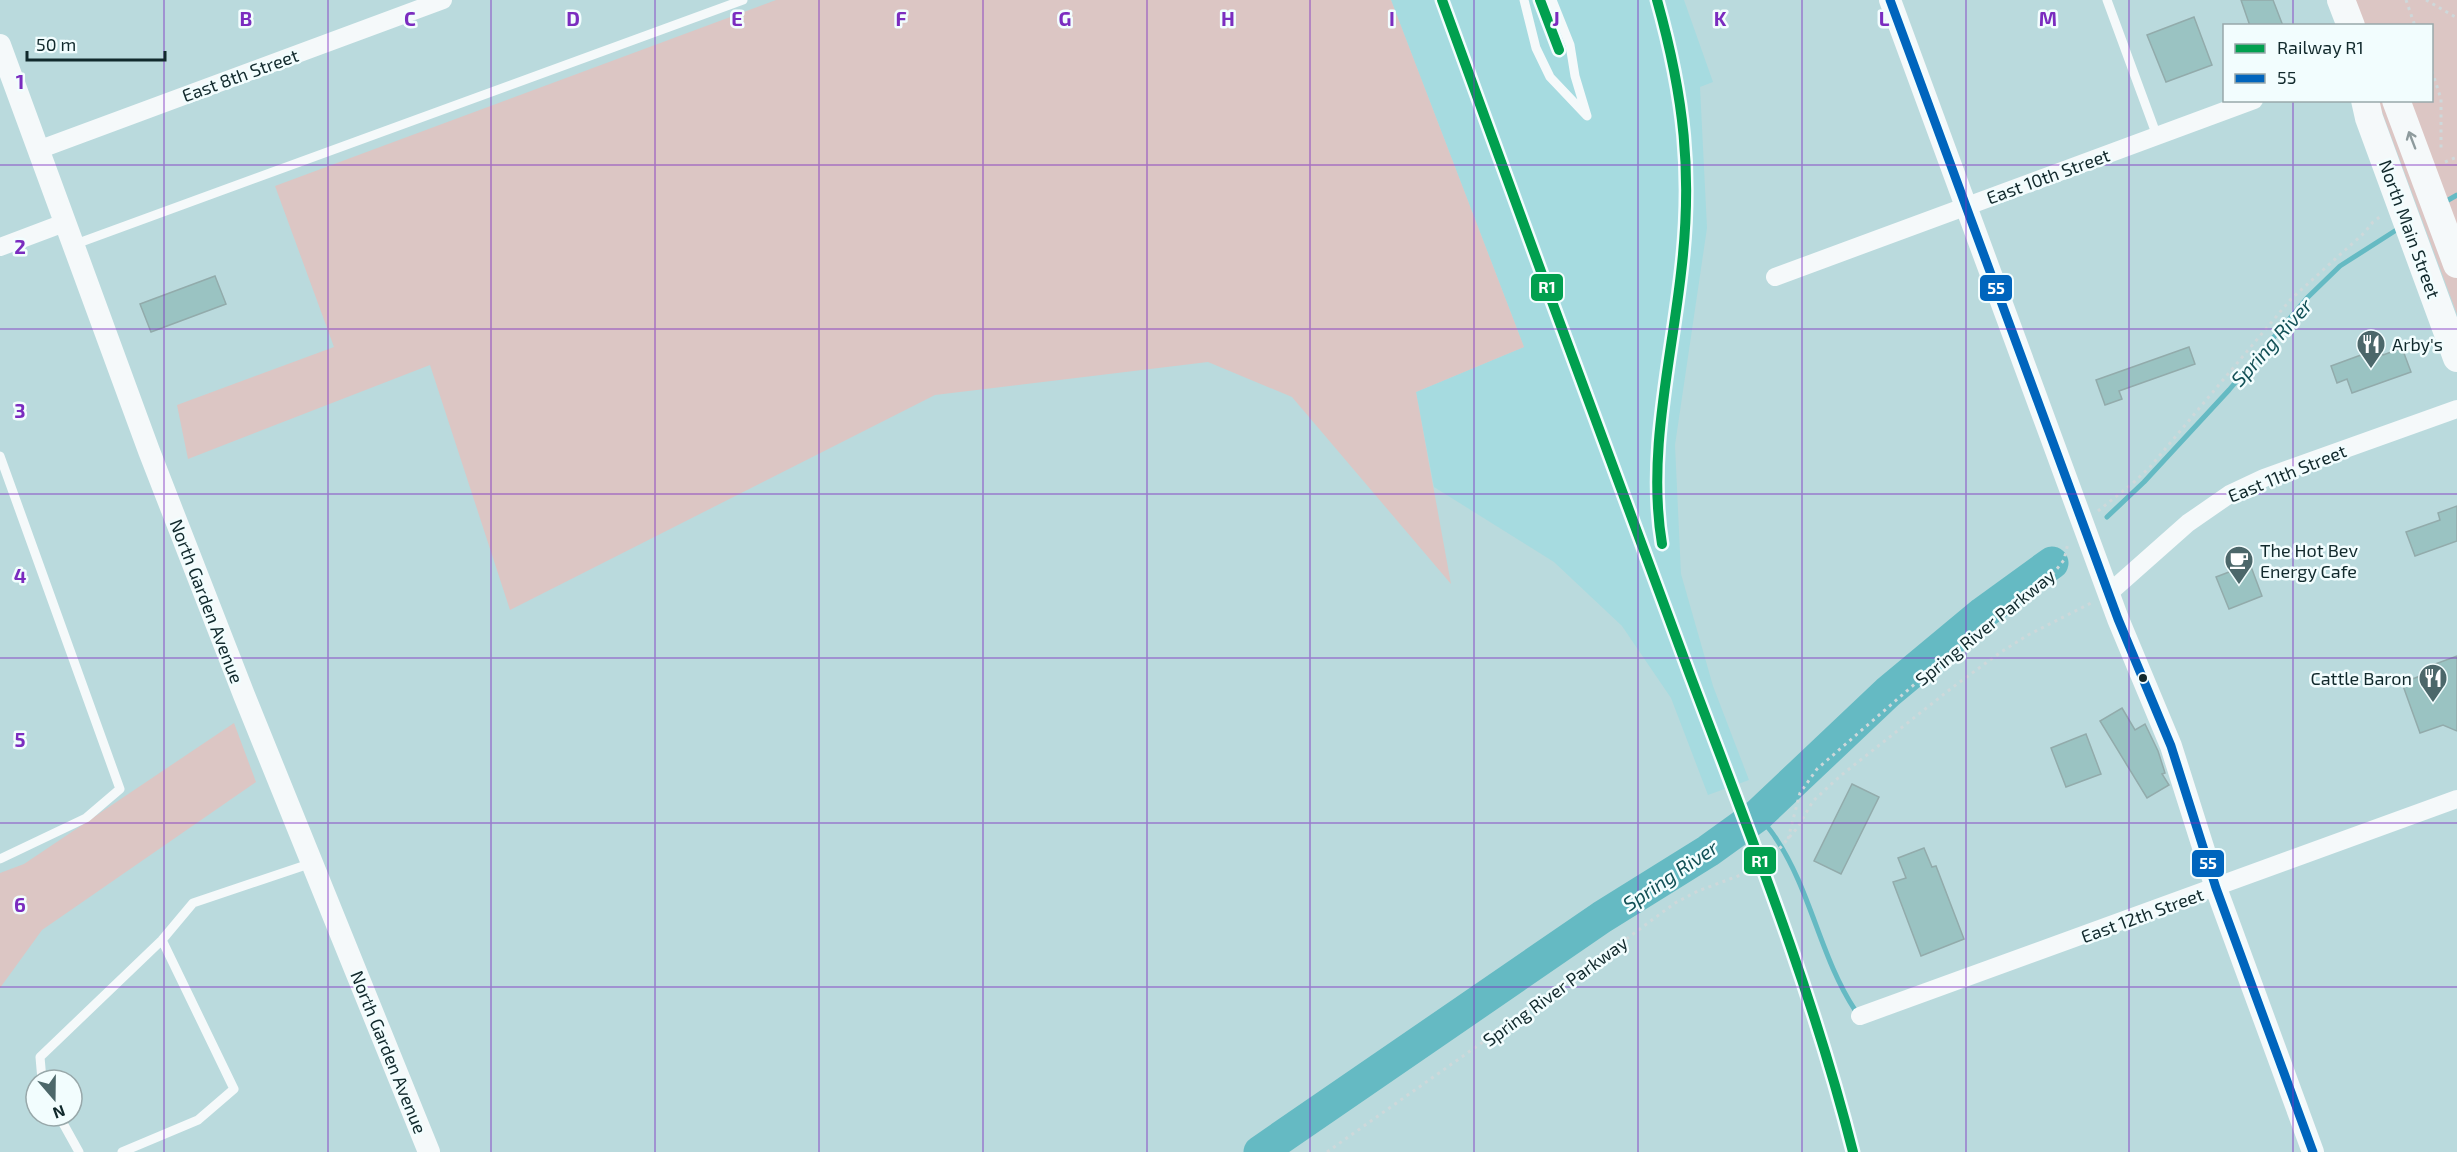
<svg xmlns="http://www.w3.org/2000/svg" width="2457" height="1152" viewBox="0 0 2457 1152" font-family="'Exo 2',sans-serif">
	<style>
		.built { fill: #a6dbe0 }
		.green { fill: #dcc6c4 }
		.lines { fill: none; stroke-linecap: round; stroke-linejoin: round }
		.stream { stroke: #65bac3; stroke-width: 5 }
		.river { stroke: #65bac3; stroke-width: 33 }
		.building { fill: #9ac3c2; stroke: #92abab; stroke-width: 1.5 }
		.path { stroke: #ced8da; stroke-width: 3; stroke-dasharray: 3 4.5; stroke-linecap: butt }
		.service { stroke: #f5f9fa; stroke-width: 9 }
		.minor { stroke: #f5f9fa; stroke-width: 18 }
		.tertiary { stroke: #f5f9fa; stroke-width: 22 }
		.primary { stroke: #f5f9fa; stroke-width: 28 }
		.bus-1-casing { stroke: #f2fdfe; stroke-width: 14 }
		.bus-1 { stroke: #0065bd; stroke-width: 9 }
		.rail-1-casing { stroke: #f2fdfe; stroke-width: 15 }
		.rail-1 { stroke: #01a04f; stroke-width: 10 }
		.oneway { stroke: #8e9b9d }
		.grid { fill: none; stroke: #7b2cbf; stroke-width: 1.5; stroke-opacity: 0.55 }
		.bus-dot { fill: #11292c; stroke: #f2fdfe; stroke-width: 2 }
		.labels { text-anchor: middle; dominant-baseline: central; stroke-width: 5; stroke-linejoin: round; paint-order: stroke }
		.street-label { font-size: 18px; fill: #11292c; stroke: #f2fdfe }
		.poi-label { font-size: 18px; fill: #11292c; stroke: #f2fdfe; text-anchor: start }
		.water-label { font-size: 20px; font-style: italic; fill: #125056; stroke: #f2fdfe }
		.grid-label { font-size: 20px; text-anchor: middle; font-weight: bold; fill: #7b2cbf; stroke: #f2fdfe; stroke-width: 5; stroke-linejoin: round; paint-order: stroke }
		.line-badge { stroke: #f2fdfe; stroke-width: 2 }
		.badge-label { font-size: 16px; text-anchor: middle; font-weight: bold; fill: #fff }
	</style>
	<rect width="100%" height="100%" fill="#badadd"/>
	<path class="built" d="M1391,0H1684L1713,82L1700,87L1707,228L1675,445L1681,574L1713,686L1749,780L1708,795L1671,698L1622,626L1554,562L1434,487L1416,392L1524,347Z"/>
	<path class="green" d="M776,0H1391L1524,347L1416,392L1451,584L1292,397L1208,362L935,395L510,610L430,365L188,459L177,405L334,347L275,186Z
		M2341,0H2457V314L2378,101L2432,100V26L2351,25Z
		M234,723L256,782L42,930L0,988V873L24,864Z"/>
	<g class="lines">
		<path class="stream" d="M2443,203L2457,195
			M2107,517L2144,482L2229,390L2307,298L2340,266L2401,227
			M1758,815C1763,822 1770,829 1775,837C1811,890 1820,957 1855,1010"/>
		<path class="river" d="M1260,1152L1602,917L1708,851L1758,815L1888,692L1983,613L2052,563"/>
	</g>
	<path class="building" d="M2241,0H2273L2283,26H2250Z
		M2194,17L2212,65L2166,82L2147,35Z
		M215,276L226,304L151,332L140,304Z
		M2189,347L2195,364L2119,391L2122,399L2105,405L2096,380Z
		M2380,348L2383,355L2402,348L2411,372L2352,393L2347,379L2337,383L2331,366Z
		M2457,506V541L2415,556L2406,532L2440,520L2438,513Z
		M2250,564L2262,596L2229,609L2216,577Z
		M2457,656V731L2443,725L2420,733L2402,683L2433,671L2430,666Z
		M2122,708L2135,730L2145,724L2158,751L2165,773L2162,774L2169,785L2147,798L2100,721Z
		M2086,734L2101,774L2066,787L2051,748Z
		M1852,784L1879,797L1841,874L1814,861Z
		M1924,848L1932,867L1936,866L1964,939L1921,956L1893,882L1906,878L1898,858Z"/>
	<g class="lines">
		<path class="path" d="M2406,0L2415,26
			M2426,0L2457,18
			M2432,71L2441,99V149
			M2445,162L2457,157
			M2098,511L2133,483L2150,467L2291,299L2364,233L2373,222L2381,216
			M1788,839L1800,793L1817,769L1985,623L2052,575L2064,560L2068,543
			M1327,1152L1568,982L1675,903L1698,891L1754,870L1769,861L1798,827L1813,801L1839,777L1953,687L2001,652L2028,635L2091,603"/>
		<path class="service" d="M1524,0L1536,48L1550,77L1587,116L1575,76L1570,45L1552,0
			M2107,0L2157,136
			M73,245L743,0
			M0,456L120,789L86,818L0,859
			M42,1080L40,1057L162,940L193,903L312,863
			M59,1116L79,1152
			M122,1152L198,1120L234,1089L162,940"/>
		<path class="minor" d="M38,150L443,0
			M0,247L64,223
			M1775,277L2254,100
			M2109,593L2188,523L2230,494L2264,478L2457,409
			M1860,1016L2457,799"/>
		<path class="tertiary" d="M1890,0L2118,619L2171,746L2216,888L2313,1152
			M0,45L149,451L244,695L429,1152"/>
		<path class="primary" d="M2341,0L2351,26
			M2365,100L2369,118L2457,358
			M2396,100L2457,264"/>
		<g class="bus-1-casing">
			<path id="bus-1" d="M1890,0L2118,619L2171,746L2216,888L2313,1152"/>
		</g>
		<use href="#bus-1" class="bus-1"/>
		<g class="rail-1-casing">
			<path id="rail-1" d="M1442,0C1524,225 1606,451 1690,675C1749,832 1812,989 1853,1152
				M1540,0L1559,50
				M1657,0C1684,96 1693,174 1681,273C1671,362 1647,455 1662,544"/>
		</g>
		<use href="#rail-1" class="rail-1"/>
	</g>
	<defs><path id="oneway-shaft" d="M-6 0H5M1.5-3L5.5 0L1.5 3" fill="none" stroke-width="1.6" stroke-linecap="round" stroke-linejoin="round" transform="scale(1.5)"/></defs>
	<use class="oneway" href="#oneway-shaft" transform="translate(2412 140) rotate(-111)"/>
	<path class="grid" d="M164,0V1152M328,0V1152M491,0V1152M655,0V1152M819,0V1152M983,0V1152M1147,0V1152M1310,0V1152M1474,0V1152M1638,0V1152M1802,0V1152M1966,0V1152M2129,0V1152M2293,0V26M2293,100V1152M0,165H2457M0,329H2457M0,494H2457M0,658H2457M0,823H2457M0,987H2457"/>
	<defs>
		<g id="restaurant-pin" transform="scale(1.5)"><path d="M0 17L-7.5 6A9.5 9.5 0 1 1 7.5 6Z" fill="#4c676a" stroke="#f2fdfe"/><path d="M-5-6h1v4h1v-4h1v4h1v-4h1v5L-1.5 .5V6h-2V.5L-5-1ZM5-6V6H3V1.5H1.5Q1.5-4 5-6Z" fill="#fff"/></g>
		<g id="cafe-pin" transform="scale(1.5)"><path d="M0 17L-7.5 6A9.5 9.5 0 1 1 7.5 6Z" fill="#4c676a" stroke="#f2fdfe"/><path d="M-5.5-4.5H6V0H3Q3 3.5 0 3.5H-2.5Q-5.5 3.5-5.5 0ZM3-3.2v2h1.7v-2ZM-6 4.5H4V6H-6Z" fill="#fff"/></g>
	</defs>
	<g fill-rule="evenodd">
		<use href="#restaurant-pin" x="2371" y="344"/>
		<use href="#cafe-pin" x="2239" y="560"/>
		<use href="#restaurant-pin" x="2433" y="678"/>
	</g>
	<circle class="bus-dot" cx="2143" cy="678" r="5"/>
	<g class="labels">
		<g class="street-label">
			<text transform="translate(240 75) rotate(-20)">East 8th Street</text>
			<text transform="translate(2048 176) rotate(-20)">East 10th Street</text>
			<text transform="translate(2410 229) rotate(70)">North Main Street</text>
			<text transform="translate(2287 473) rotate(-22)">East 11th Street</text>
			<text transform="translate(207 601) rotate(69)">North Garden Avenue</text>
			<text transform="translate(1985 627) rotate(-39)">Spring River Parkway</text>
			<text transform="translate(2142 915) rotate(-20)">East 12th Street</text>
			<text transform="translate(1555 991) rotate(-36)">Spring River Parkway</text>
			<text transform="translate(389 1052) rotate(68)">North Garden Avenue</text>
		</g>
		<g class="poi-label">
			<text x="2392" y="344">Arby's</text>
			<text x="2260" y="550">The Hot Bev<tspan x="2260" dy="21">Energy Cafe</tspan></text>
			<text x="2412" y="678" text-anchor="end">Cattle Baron</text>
		</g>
		<g class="water-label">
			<text transform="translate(2271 342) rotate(-48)">Spring River</text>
			<text transform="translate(1670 875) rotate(-34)">Spring River</text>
		</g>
	</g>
	<g class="grid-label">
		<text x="246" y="26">B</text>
		<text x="410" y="26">C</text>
		<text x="573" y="26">D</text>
		<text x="737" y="26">E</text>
		<text x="901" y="26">F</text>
		<text x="1065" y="26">G</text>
		<text x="1228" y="26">H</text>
		<text x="1392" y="26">I</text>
		<text x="1556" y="26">J</text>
		<text x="1720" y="26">K</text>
		<text x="1884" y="26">L</text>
		<text x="2048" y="26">M</text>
		<text x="20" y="89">1</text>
		<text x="20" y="254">2</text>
		<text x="20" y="418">3</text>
		<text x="20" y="583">4</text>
		<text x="20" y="747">5</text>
		<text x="20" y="912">6</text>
	</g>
	<g class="line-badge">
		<rect x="1530" y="273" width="34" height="29" rx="6" fill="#01a04f"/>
		<rect x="1979" y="274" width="34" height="28" rx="6" fill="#0065bd"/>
		<rect x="1743" y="846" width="34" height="29" rx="6" fill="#01a04f"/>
		<rect x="2191" y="849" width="34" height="29" rx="6" fill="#0065bd"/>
	</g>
	<g class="badge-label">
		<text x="1547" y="293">R1</text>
		<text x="1996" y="294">55</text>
		<text x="1760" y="867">R1</text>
		<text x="2208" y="869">55</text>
	</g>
	<rect x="2223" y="24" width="210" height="78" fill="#f2fdfe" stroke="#98a8aa" stroke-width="1.5"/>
	<rect x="2235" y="44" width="30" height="9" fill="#01a04f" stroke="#98a8aa" stroke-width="1.5"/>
	<text x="2277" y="54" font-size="18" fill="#11292c">Railway R1</text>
	<rect x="2235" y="74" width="30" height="9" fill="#0065bd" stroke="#98a8aa" stroke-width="1.5"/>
	<text x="2277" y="84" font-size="18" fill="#11292c">55</text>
	<g transform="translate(54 1098) rotate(160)"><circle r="28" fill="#f2fdfe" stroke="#98a8aa" stroke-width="1.5"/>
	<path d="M0-4.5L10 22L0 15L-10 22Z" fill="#4c676a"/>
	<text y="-9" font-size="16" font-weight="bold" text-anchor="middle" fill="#11292c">N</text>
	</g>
	<path d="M27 51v9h138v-9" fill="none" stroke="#11292c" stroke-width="3"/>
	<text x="36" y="51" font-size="18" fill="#11292c" stroke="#f2fdfe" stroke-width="4.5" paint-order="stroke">50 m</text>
</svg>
